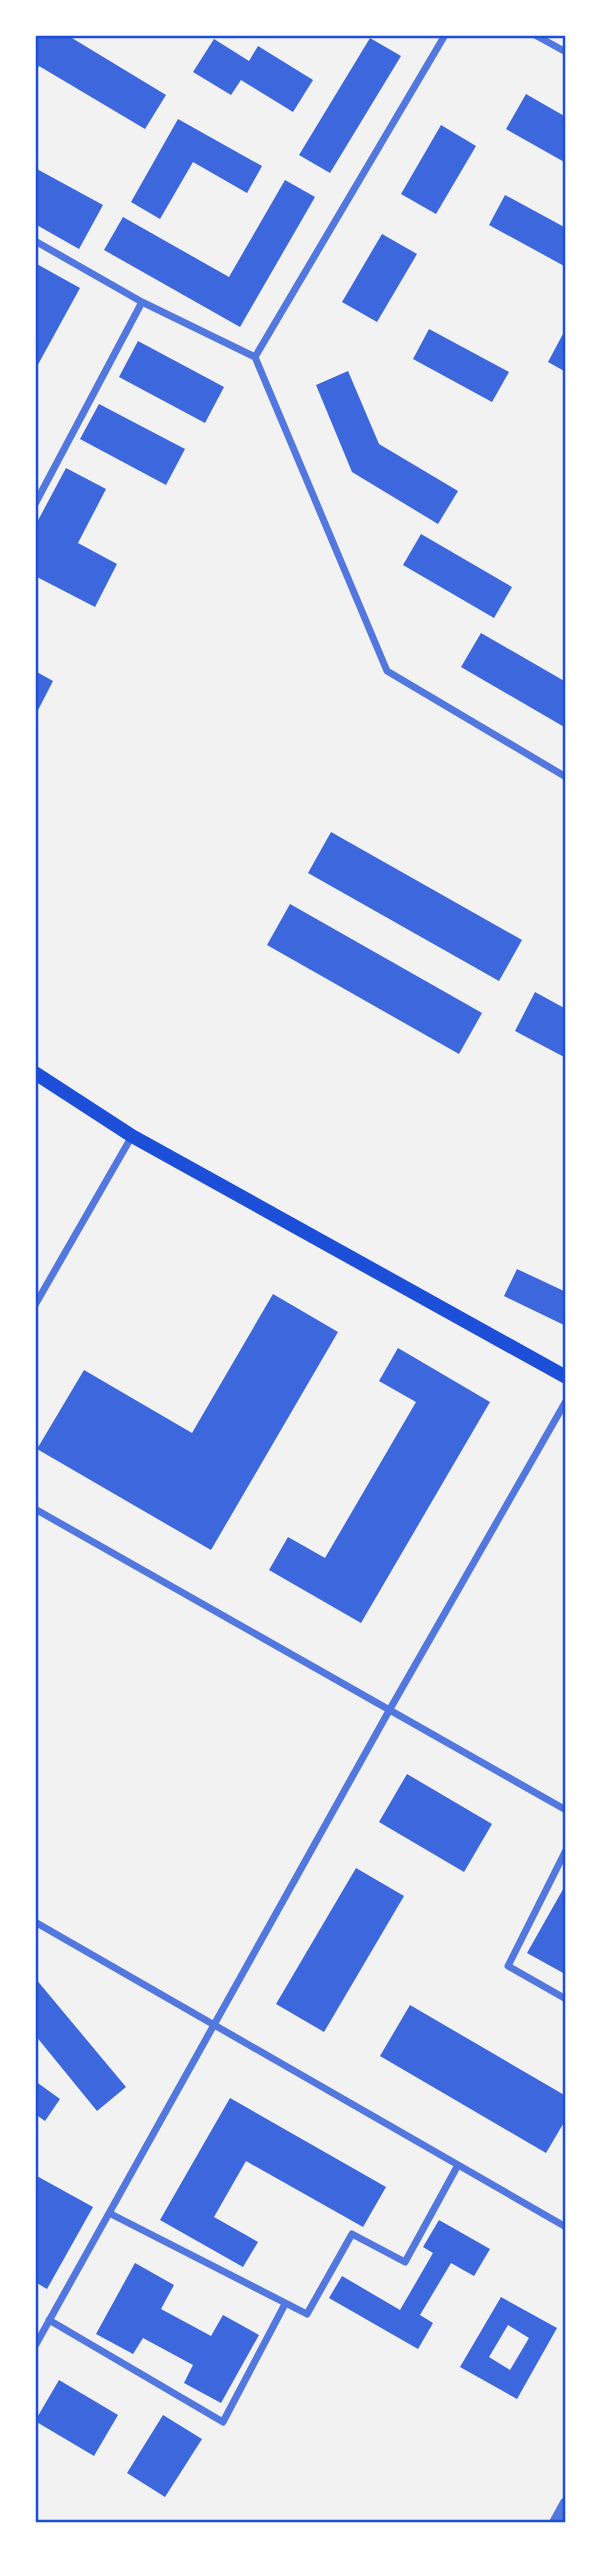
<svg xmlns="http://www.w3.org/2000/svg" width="601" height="2558" viewBox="0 0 601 2558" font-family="Raleway,sans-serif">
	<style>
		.building { fill: #3d67dc; fill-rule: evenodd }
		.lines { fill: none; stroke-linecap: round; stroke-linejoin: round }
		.minor { stroke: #5277de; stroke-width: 7 }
		.tertiary { stroke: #5277de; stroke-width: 12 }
		.secondary { stroke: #1d4ed8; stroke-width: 14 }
		.neatline { fill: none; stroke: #1d4ed8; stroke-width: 2.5 }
	</style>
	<rect width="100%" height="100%" fill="#f2f2f2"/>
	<path class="building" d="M35,35H67L166,95L145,129L39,66L35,73Z
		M370,38L401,56L330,173L299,155Z
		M214,39L249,61L258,46L313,80L293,112L241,80L231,95L193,72Z
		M526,94L566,117V163L506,129Z
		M178,119L262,166L247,193L193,162L160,219L131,202Z
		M441,125L476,146L436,214L401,194Z
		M35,168L103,205L79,249L35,224Z
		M285,180L315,197L240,327L104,250L123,217L229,277Z
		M505,195L566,228V267L489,225Z
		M382,234L417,254L377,322L342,302Z
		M35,263L80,288L35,370Z
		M429,329L509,372L492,402L413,359Z
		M564,332L566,333V372L548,362Z
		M138,341L224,387L205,423L119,377Z
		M348,371L379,444L458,491L438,524L352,472L316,385Z
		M99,404L185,449L166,485L80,439Z
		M66,468L106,489L78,543L117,564L95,607L35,576V526Z
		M421,534L512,587L494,618L403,565Z
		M481,633L566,682V728L461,667Z
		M35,671L53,681L35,716Z
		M331,832L522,940L499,981L308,873Z
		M290,904L482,1013L459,1054L267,945Z
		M535,992L566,1009V1058L515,1031Z
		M517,1269L566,1292V1326L504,1296Z
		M273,1294L338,1332L211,1550L37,1449L84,1370L192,1433Z
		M398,1348L490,1402L361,1623L269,1570L288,1537L325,1558L416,1402L379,1381Z
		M407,1774L492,1824L464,1872L379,1822Z
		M356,1868L404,1896L324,2032L276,2004Z
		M566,1884V1972L565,1974L527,1953Z
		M35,1978L126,2087L97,2111L35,2035Z
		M410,2005L566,2096V2119L546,2153L380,2056Z
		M35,2081L60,2099L45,2121L35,2114Z
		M230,2098L386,2187L363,2227L246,2161L214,2217L258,2242L243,2267L160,2220Z
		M35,2175L93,2207L47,2289L35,2282Z
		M439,2220L490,2249L474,2276L451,2263L420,2315L433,2323L418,2349L329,2298L342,2276L400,2310L433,2253L423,2247Z
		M135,2263L174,2285L161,2309L211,2336L223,2315L259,2335L221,2403L184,2383L193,2365L143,2338L133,2354L96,2334Z
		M501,2297L557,2328L517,2399L460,2367ZM508,2325L529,2338L510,2370L489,2357Z
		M59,2380L118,2415L94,2456L35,2421Z
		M163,2415L202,2439L165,2497L127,2473Z"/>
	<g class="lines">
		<path class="minor" d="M535,35L566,52
			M35,241L142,302L255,357
			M255,357L387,671L566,777
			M255,357L445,35
			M35,504L142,302
			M35,1305L132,1136
			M35,1509L566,1810
			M566,1850L508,1966L566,1999
			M35,1922L566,2227
			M109,2213L307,2314L352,2234L405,2262L458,2165
			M49,2320L223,2422L285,2304
			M35,2346L390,1709L566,1401"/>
		<path class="tertiary" d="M555,2523L566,2503"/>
		<path class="secondary" d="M35,1073L132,1136L566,1377"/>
	</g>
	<rect width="601" height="2558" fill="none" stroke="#ffffff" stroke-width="74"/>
	<rect x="37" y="37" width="527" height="2484" class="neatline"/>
</svg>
